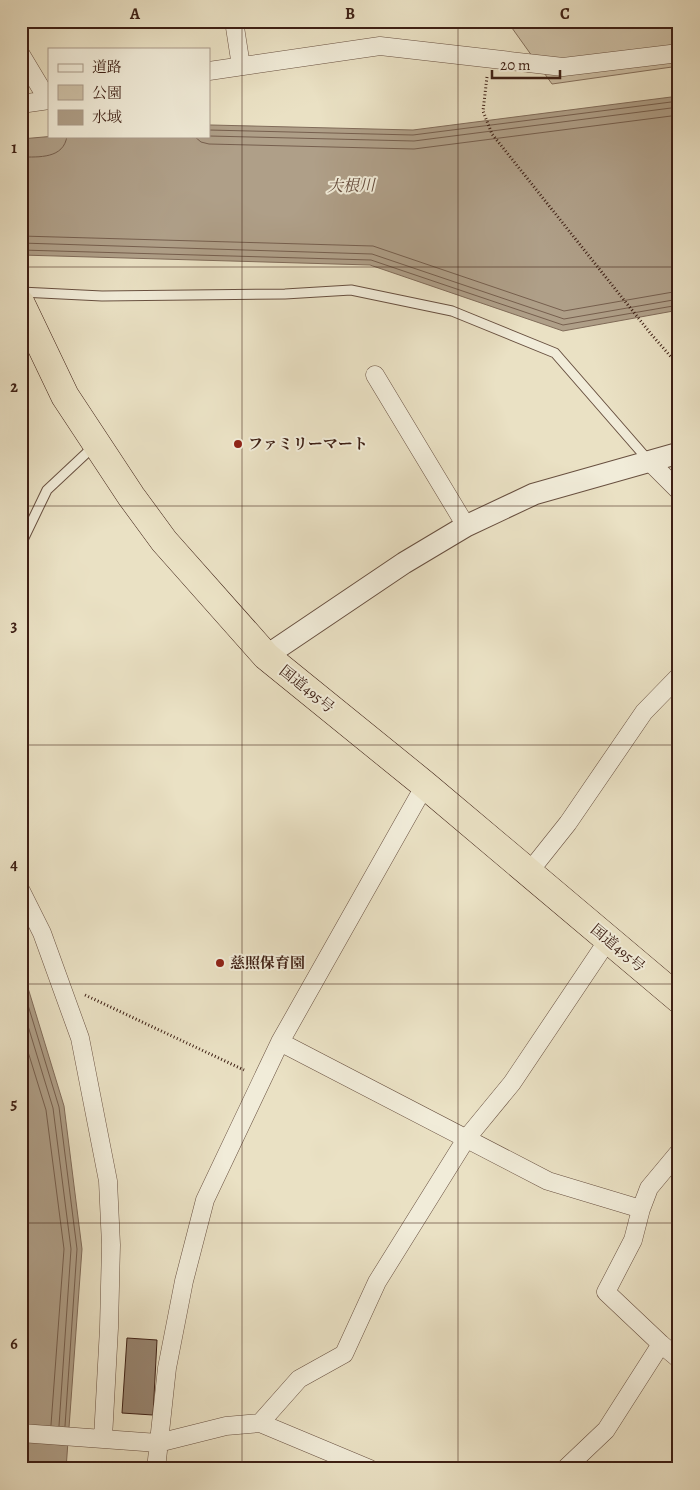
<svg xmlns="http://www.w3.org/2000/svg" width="700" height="1490" viewBox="0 0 700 1490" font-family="Alegreya,'Noto Serif JP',serif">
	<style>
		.green { fill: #cdc0a6; stroke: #85705d }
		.water { fill: #af9f88; stroke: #816c5a }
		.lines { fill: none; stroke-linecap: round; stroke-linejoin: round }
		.shore { stroke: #765f4e; stroke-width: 1 }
		.building { fill: #978470; stroke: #3d1f14 }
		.service-casing { stroke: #685040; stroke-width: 11 }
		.minor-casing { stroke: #685040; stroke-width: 19 }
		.tertiary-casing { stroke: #685040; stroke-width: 23 }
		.trunk-casing { stroke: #3d1f14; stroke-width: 29 }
		.path { stroke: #3d1f14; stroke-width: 3; stroke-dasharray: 1 2.5; stroke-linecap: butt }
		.service { stroke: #f1ecd9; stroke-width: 9 }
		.minor { stroke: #f1ecd9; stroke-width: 18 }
		.tertiary { stroke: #f1ecd9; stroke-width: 21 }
		.trunk { stroke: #eae1c4; stroke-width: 28 }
		.grid { fill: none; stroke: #3d1f14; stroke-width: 1; stroke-opacity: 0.55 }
		.poi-dot { fill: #8f2418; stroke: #f1ecd9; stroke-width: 2 }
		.labels { text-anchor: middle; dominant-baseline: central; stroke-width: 4; stroke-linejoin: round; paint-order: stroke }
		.poi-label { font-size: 15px; font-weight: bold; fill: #3d1f14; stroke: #f1ecd9; text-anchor: start }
		.street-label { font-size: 15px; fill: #3d1f14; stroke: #f1ecd9 }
		.water-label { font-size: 16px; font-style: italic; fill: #654c3d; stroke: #f1ecd9 }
		.neatline { fill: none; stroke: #3d1f14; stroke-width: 2 }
		.grid-label { font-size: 16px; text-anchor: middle; font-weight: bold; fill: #3d1f14 }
	</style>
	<rect width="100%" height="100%" fill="#eae1c4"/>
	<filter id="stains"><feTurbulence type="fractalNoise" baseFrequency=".004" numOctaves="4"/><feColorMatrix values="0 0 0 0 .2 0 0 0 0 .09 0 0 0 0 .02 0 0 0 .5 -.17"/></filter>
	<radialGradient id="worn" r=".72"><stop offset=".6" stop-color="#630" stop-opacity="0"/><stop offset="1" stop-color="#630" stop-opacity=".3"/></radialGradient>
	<path class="green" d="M507,21H679V66L552,84Z"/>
	<path class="water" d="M679,96V310L563,331L370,265L21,255V139L55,136H209V125H211L413,130Z
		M21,965L64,1106L82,1249L66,1469H21Z"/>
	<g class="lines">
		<path class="shore" d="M209,130L413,135L679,101
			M194,136L201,142L209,144L414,149L679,115
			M209,136L414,141L679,107
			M21,157C39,157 64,159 67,136
			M21,236L373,246L564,311L679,291
			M21,243L372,254L564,319L679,299
			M21,250L371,260L563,325L679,305
			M21,982L59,1107L77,1249L65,1426
			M21,1003L53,1108L71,1249L59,1426
			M21,1029L46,1110L64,1249L51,1425"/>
	</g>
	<path class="building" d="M127,1338L157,1340L153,1415L122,1413Z"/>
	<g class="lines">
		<g class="service-casing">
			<path id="service" d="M21,292L102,296L285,294L351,290L452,311L555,353L649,461
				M21,544L47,490L94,446"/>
		</g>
		<g class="minor-casing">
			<path id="minor" d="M234,21L241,66
				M21,55L48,100
				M209,71L380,46L563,67L679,53
				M21,104L49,100
				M375,375L466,526
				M649,461L679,491
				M529,872L568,823L644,712L679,676
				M21,891L42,933L80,1038L108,1181L111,1245L109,1328L103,1438
				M280,1042L548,1181L641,1209
				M679,1152L649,1188L641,1209L633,1240L606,1292L661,1344L679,1359
				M260,1423L299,1379L344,1354L377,1282L466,1139L512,1083L608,940
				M21,1433L158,1443L226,1426L260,1423L370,1469
				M156,1469L167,1368L184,1281L205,1200L280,1042L425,785
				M565,1469L606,1430L661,1344"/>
		</g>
		<g class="tertiary-casing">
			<path id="tertiary" d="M266,656L404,563L466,526L534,494L679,453"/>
		</g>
		<g class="trunk-casing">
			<path id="trunk" d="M21,304L65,396L131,496L164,541L266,656L425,785L679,999"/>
		</g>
		<path class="path" d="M487,77L483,111L492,134L651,334L679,366
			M85,995L244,1070"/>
		<use href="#service" class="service"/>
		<use href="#minor" class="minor"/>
		<use href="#tertiary" class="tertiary"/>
		<use href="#trunk" class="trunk"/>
	</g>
	<path class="grid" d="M242,21V1469M458,21V1469M21,267H679M21,506H679M21,745H679M21,984H679M21,1223H679"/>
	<g class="poi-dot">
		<circle cx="238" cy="444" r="5"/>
		<circle cx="220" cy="963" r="5"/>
	</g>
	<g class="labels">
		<g class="poi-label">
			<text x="248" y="444">ファミリーマート</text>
			<text x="230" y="963">慈照保育園</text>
		</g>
		<g class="street-label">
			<text transform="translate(307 689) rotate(39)">国道495号</text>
			<text transform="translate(618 948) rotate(40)">国道495号</text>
		</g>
		<g class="water-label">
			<text transform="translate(351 186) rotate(-1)">大根川</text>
		</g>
	</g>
	<rect width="700" height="1490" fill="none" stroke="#eae1c4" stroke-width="55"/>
	<rect x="48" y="48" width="162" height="90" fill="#f1ecd9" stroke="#a99a8a"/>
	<rect x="58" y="64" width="25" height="8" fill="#f1ecd9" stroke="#a99a8a"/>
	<text x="92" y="72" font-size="15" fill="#3d1f14">道路</text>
	<rect x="58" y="85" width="25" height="15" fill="#cdc0a6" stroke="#a99a8a"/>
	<text x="92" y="98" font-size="15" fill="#3d1f14">公園</text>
	<rect x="58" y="110" width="25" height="15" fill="#af9f88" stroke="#a99a8a"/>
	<text x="92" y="122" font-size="15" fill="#3d1f14">水域</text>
	<path d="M492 70v8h68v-8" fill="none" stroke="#3d1f14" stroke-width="2.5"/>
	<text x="500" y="70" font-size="15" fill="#3d1f14" stroke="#f1ecd9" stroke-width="4" paint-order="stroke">20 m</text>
	<rect x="28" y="28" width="644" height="1434" class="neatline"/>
	<g class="grid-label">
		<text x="135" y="19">A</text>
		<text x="350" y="19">B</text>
		<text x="565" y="19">C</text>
		<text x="14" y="153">1</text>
		<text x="14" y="392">2</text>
		<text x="14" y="631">3</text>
		<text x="14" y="870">4</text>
		<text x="14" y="1109">5</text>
		<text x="14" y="1349">6</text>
	</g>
	<rect width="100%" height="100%" filter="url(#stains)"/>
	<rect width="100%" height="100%" fill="url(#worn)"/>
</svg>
